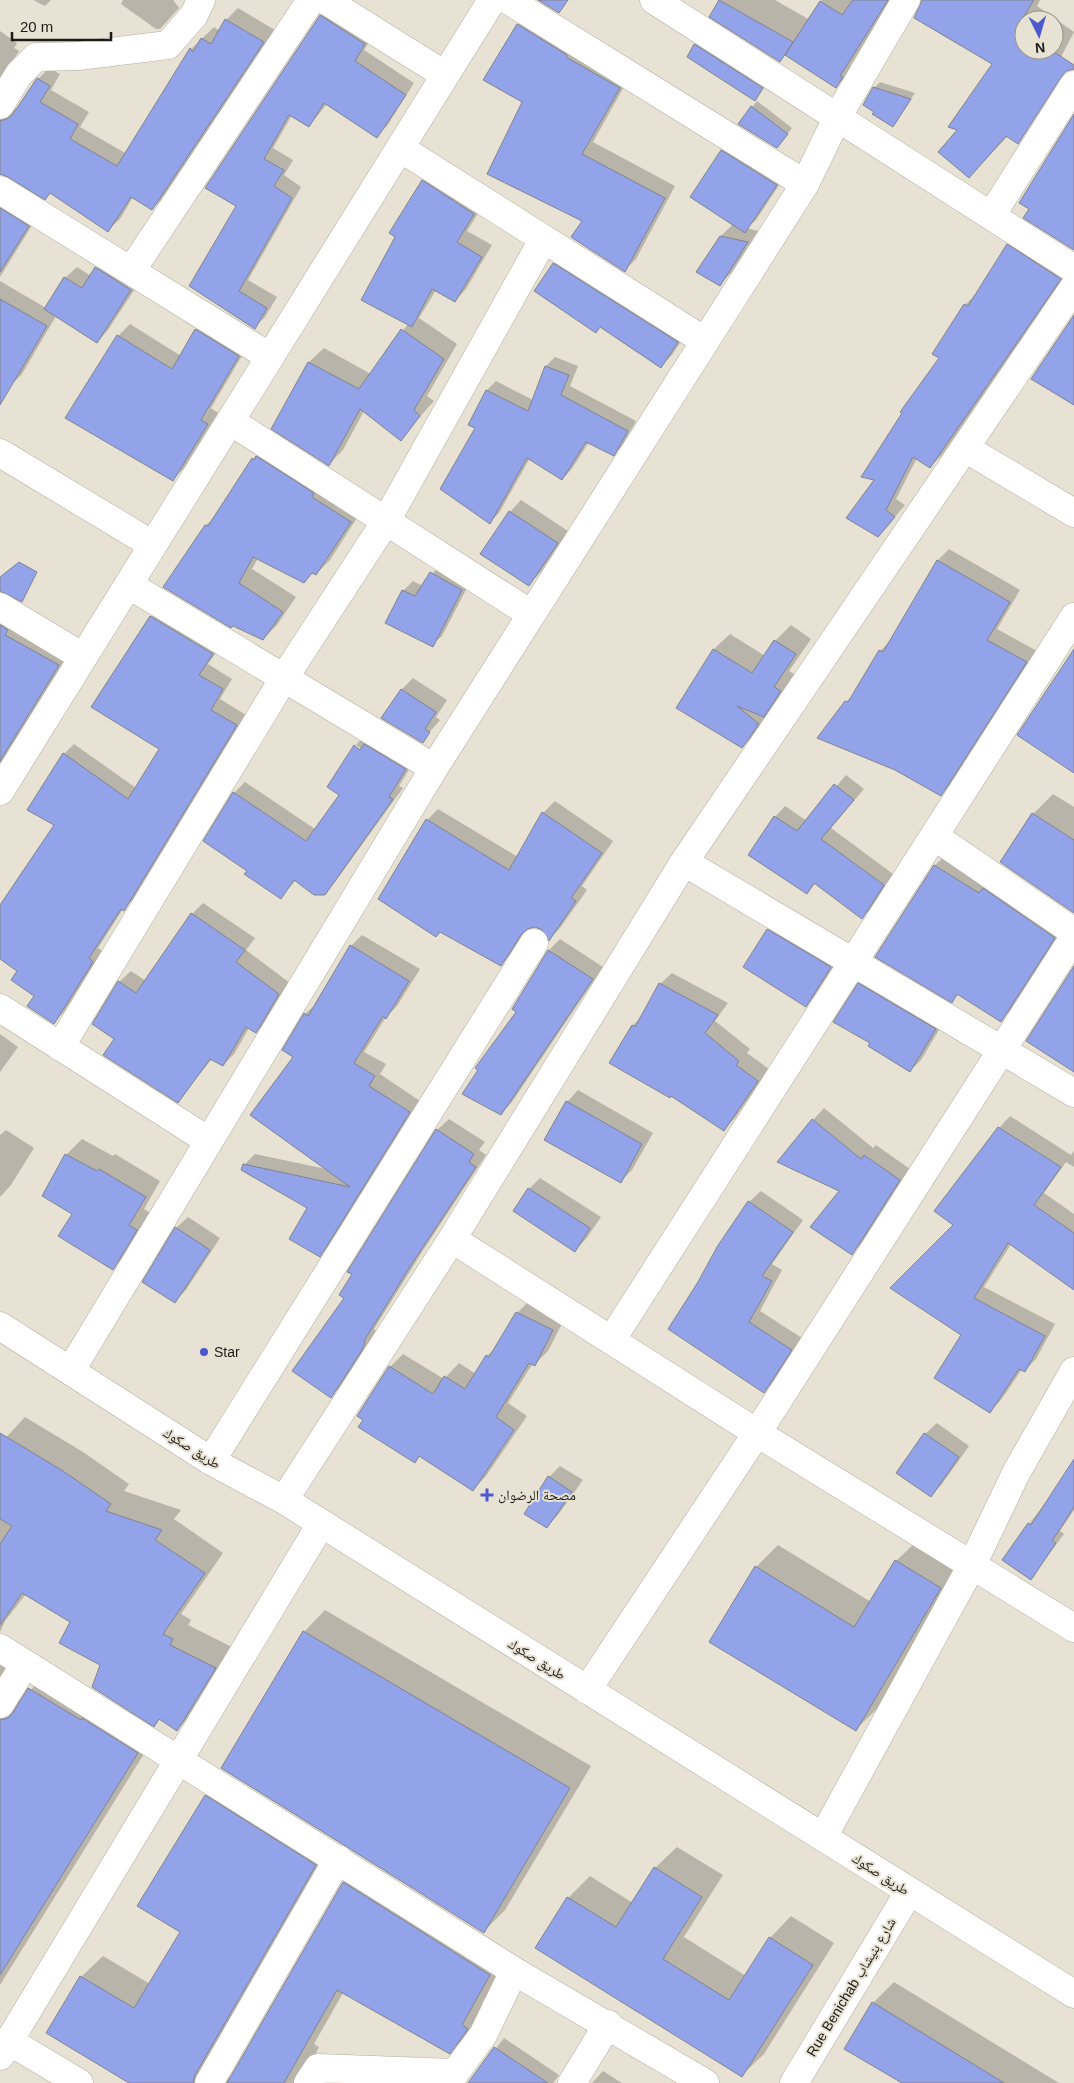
<svg xmlns="http://www.w3.org/2000/svg" width="1074" height="2083" viewBox="0 0 1074 2083" font-family="Arial,'Noto Naskh Arabic',sans-serif">
	<style>
		.shadow { fill: #0003; fill-rule: evenodd }
		.building { fill: #93a3e9; stroke: #808390 }
		.lines { fill: none; stroke-linecap: round; stroke-linejoin: round }
		.minor-casing { stroke: #b3aea1; stroke-width: 29 }
		.minor { stroke: #fff; stroke-width: 28 }
		.poi-dot { fill: #4c58ce; stroke: #e7e2d4; stroke-width: 2 }
		.labels { text-anchor: middle; dominant-baseline: central; stroke-width: 4; stroke-linejoin: round; paint-order: stroke }
		.poi-label { font-size: 14px; fill: #1e1c17; stroke: #e7e2d4; text-anchor: start }
		.street-label { font-size: 14px; fill: #1e1c17; stroke: #e7e2d4 }
	</style>
	<rect width="100%" height="100%" fill="#e7e2d4"/>
	<path class="shadow" d="M33,0H51L45,6Z
		M123,0H173L179,8L160,29H156L121,4Z
		M719,0H775L810,20L822,0H891L850,66L852,67L847,76L836,86L786,54L780,60L711,16Z
		M937,0H1040L1037,6L1074,32L1030,117L1008,136L969,177L959,130L993,64ZM1024,20H1054V50H1024Z
		M331,6L375,33L364,50L414,83L387,126L376,136L327,104L309,126L292,115L273,148L293,160L284,175L301,187L248,280L277,297L265,317L254,328L191,285L238,205L321,16Z
		M238,8L275,30L164,197L152,209L133,197L120,219L108,230L51,192L45,198L0,173V103L11,110L17,108L38,79L49,68L60,74L51,90L89,112L80,127L127,154L191,49L214,27L220,31L226,20Z
		M529,13L630,76L593,142L675,186L636,259L625,270L584,220L524,102L518,24Z
		M0,31L17,43L14,48L19,51L0,81Z
		M705,35L772,78L755,99L695,45Z
		M880,82L915,93L893,126L875,112L874,88Z
		M757,101L792,128L782,141L740,124Z
		M733,140L787,173L756,220L747,228L758,231L731,273L720,284L721,236L733,224L722,151Z
		M434,170L485,202L467,231L492,245L466,289L455,301L436,290L419,318L457,344L427,396L434,401L400,439L364,411L343,450L329,464L273,429L309,362L324,348L371,374L408,324L397,236L423,181Z
		M0,188L39,214L0,277Z
		M1019,234L1071,267L942,455L930,467L917,458L896,499L905,505L889,524L876,480L941,358L934,354L965,305L977,293L1008,245Z
		M565,253L688,331L672,355L661,366L554,264Z
		M108,257L142,278L108,330L97,342L56,316L22,374L11,385L0,379V281L46,308L65,278L77,267L91,276Z
		M207,319L249,344L211,408L218,413L184,468L172,480L66,418L118,336L130,324L181,356L196,330Z
		M555,357L578,366L570,386L636,421L622,446L613,455L589,442L571,470L562,479L530,458L499,513L490,522L477,428L470,424L487,390L496,381L533,400L546,366Z
		M267,445L364,507L330,560L316,574L313,572L304,581L258,558L252,569L296,597L277,625L263,639L206,525L216,516L253,459Z
		M521,500L568,531L540,573L529,584L482,554L510,512Z
		M949,549L1020,590L997,629L1037,651L951,784L940,795L846,702L855,694L880,651L891,640L938,560Z
		M441,563L471,580L442,636L432,645L403,591L413,581L423,586Z
		M0,606L70,653L0,767Z
		M162,607L223,643L208,664L232,679L220,699L246,715L134,899L123,909L98,948L103,951L64,1012L54,1022L19,971L0,958V908L55,825L64,754L74,744L136,788L161,748L151,617Z
		M791,625L811,639L789,671L796,675L772,707L773,708L758,731L742,747L678,707L714,649L730,634L765,656L775,641Z
		M413,678L447,700L436,717L440,720L422,741L383,718L402,689Z
		M365,735L416,758L399,786L403,788L335,882L324,893L296,880L281,897L249,870L234,793L245,782L315,829L341,794L328,786L355,746V748L365,754L366,752L356,745Z
		M846,775L864,789L831,828L893,874L873,907L862,917L816,883L807,893L749,855L775,817L785,806L807,821Z
		M1053,794L1074,807V912L1033,814Z
		M555,801L613,841L582,886L587,890L560,928L549,939L543,928L535,926L528,928L512,953L501,964L427,820L438,809L518,857L543,813Z
		M952,849L1071,921L1018,1003L1001,1020L959,994L952,1001L877,957L935,865Z
		M203,903L255,938L246,950L290,983L267,1021L256,1032L249,1028L234,1054L223,1065L212,1059L178,1101L116,1038L94,1024L119,982L131,971L146,981L192,914Z
		M780,919L842,956L817,994L806,1005L768,930Z
		M362,935L420,969L397,1006L386,1017L364,1052L386,1064L380,1074L420,1101L331,1244L320,1255L309,1207L244,1165L255,1154L326,1169L294,1057L284,1050L305,1014L317,1003L351,946Z
		M560,939L603,967L512,1102L501,1114L518,1012L513,1009L549,950Z
		M672,973L728,1003L715,1021L750,1049L747,1053L769,1069L735,1118L724,1129L632,1026L644,1015L660,984Z
		M870,973L946,1018L921,1060L910,1071L871,1043L859,984Z
		M0,1034L18,1047L0,1072Z
		M578,1090L653,1133L632,1170L621,1181L546,1139L567,1102Z
		M824,1108L873,1148L876,1145L910,1169L863,1242L852,1253L841,1190L813,1120Z
		M1010,1116L1071,1155L1074,1151V1167L1066,1162L1044,1193L1074,1214V1283L1011,1244L984,1287L1055,1324L1036,1359L1025,1370L1022,1369L1001,1400L990,1411L963,1334L955,1225L999,1128Z
		M449,1119L485,1142L479,1150L486,1155L422,1252L374,1329L376,1331L373,1337L342,1385L331,1396L345,1298L437,1130Z
		M6,1130L34,1148L11,1185L0,1197V1135Z
		M82,1139L113,1156L115,1154L160,1181L144,1209L152,1214L129,1252L113,1268L73,1214L44,1195L66,1155Z
		M540,1178L601,1217L586,1239L575,1250L529,1189Z
		M761,1191L803,1220L772,1264L782,1270L760,1311L802,1338L775,1380L764,1392L699,1283L749,1202Z
		M188,1217L220,1238L186,1290L175,1301L144,1282L176,1228Z
		M531,1299L566,1316L548,1351L535,1364L533,1363L508,1403L527,1416L486,1476L473,1490L421,1455L415,1462L390,1367L403,1354L444,1379L459,1363L476,1374L487,1356L498,1345L517,1313Z
		M25,1417L83,1452L129,1484L124,1491L181,1510L174,1519L223,1553L181,1614L191,1620L188,1625L234,1648L197,1710L177,1730L161,1718L154,1725L102,1664L71,1622L26,1594L5,1621L0,1632V1444Z
		M937,1423L969,1446L942,1484L931,1496L925,1434Z
		M560,1466L583,1480L558,1515L547,1526L549,1477Z
		M1074,1466V1510L1060,1531L1064,1534L1031,1578L1029,1524Z
		M918,1540L962,1566L878,1708L856,1729L756,1567L778,1545L871,1602L896,1561Z
		M325,1610L591,1766L505,1910L483,1932L304,1632Z
		M0,1635L17,1650L11,1698L22,1700L49,1669L157,1733L0,1985Z
		M227,1775L337,1844L222,2076L231,2078L344,1883L365,1862L511,1953L482,2003L488,2007L471,2031L450,2052L343,1993L314,2044L319,2047L313,2060L364,2083H132L48,2033L81,1977L103,1956L150,1984L182,1932L206,1796Z
		M677,1847L723,1875L684,1937L746,1976L770,1938L791,1916L834,1943L764,2054L742,2075L537,1948L568,1898L590,1876L633,1903L655,1868Z
		M894,1982L1059,2083H900L873,2003Z
		M504,2038L559,2075L553,2083H469Z
		M603,2071L622,2083H592Z"/>
	<path class="building" d="M538,0H568L559,13Z
		M719,0L793,42L780,62L709,17Z
		M853,0H888L840,76L843,77L836,88L785,55L820,1L842,15Z
		M922,0H1034L1024,16V50H1051L1074,65V69L1066,71L1061,77L1018,144L1006,136L969,178L938,152L957,130L948,127L992,64L914,18Z
		M320,15L365,44L355,61L406,95L377,138L324,103L309,127L289,115L264,159L284,170L274,186L292,198L239,291L267,308L255,329L189,286L236,206L205,188Z
		M225,19L264,42L152,210L131,197L108,232L50,193L45,200L8,177L0,174V121L7,119L13,114L37,78L50,86L40,102L78,124L70,139L117,166L190,48L193,52L201,38L211,44Z
		M517,24L567,55L566,57L620,88L582,154L665,198L625,272L571,237L582,221L487,174L522,102L483,80Z
		M694,44L763,88L755,101L687,57Z
		M873,87L911,99L893,127L872,114L874,112L863,105Z
		M751,106L788,134L777,148L738,124Z
		M1074,114V250L1023,218L1029,209L1019,203Z
		M721,150L777,185L745,233L690,197Z
		M422,180L474,214L457,242L482,257L455,302L432,289L412,327L361,300L395,237L389,233Z
		M0,208L29,226L0,272Z
		M720,236L748,242L720,286L696,272Z
		M1007,244L1061,279L930,468L913,457L886,510L895,517L878,537L846,518L874,480L861,477L902,413L900,412L939,358L932,354L964,304L968,306Z
		M553,263L678,342L661,368L600,327L596,333L534,291Z
		M95,267L131,290L97,343L44,309L64,277L82,288Z
		M0,299L47,326L0,405Z
		M1074,315V405L1031,379Z
		M195,329L239,356L201,420L208,424L173,481L65,418L117,335L172,369Z
		M401,329L444,359L414,410L420,416L401,441L360,409L329,466L271,429L308,362L359,389Z
		M545,366L569,375L561,395L628,431L614,456L586,442L562,480L527,458L490,524L440,489L475,428L468,425L486,390L528,411Z
		M256,456L314,493L312,497L351,522L316,575L312,573L304,583L253,557L239,583L283,612L263,640L233,626L231,628L163,587L205,525L208,526L252,458L254,460Z
		M509,511L558,543L529,586L480,554Z
		M937,560L1010,602L987,640L1027,662L941,796L895,770L817,738L845,701L848,702L879,650L883,652Z
		M19,562L37,572L22,602L0,591V577Z
		M430,572L462,590L433,647L385,623L402,590L415,596Z
		M150,616L213,654L199,675L223,689L211,710L237,725L124,911L121,909L89,958L93,962L54,1024L27,1006L34,996L11,980L17,971L0,959V905L54,825L27,810L63,753L128,799L159,749L91,707Z
		M0,625L8,630L5,635L59,665L0,761Z
		M774,640L796,654L774,687L781,691L764,717L737,706L759,724L742,748L676,708L713,649L752,673Z
		M1074,649V773L1017,735Z
		M401,689L436,712L425,729L430,732L423,743L381,718Z
		M364,744L406,769L389,797L393,799L325,895H314L294,880L281,899L244,874L247,871L203,841L233,792L306,841L339,795L327,787L354,745L360,750Z
		M834,784L854,800L821,839L884,885L862,919L814,883L807,894L748,855L774,816L797,831Z
		M542,812L602,853L571,898L576,901L549,941L542,930L535,927L527,929L521,935L501,966L440,932L436,937L378,899L426,819L509,870Z
		M1032,813L1074,840V913L1000,862Z
		M934,865L979,893L983,888L1055,938L1001,1022L957,994L952,1003L875,957Z
		M191,913L245,950L236,962L279,994L256,1033L246,1027L223,1066L210,1059L178,1103L103,1055L114,1039L92,1024L118,981L136,993Z
		M767,929L831,967L806,1007L743,967Z
		M350,945L409,981L386,1019L383,1016L354,1063L375,1076L369,1086L410,1112L320,1257L289,1239L307,1208L241,1170L243,1164L350,1187L250,1115L293,1057L282,1050L304,1013L308,1016Z
		M548,950L593,979L501,1115L462,1094L478,1070L475,1068L516,1012L512,1009Z
		M1074,966V1072L1026,1041Z
		M659,983L718,1015L705,1033L739,1061L736,1065L758,1081L724,1131L671,1096L670,1098L609,1063L632,1025L635,1027Z
		M858,983L936,1029L910,1072L868,1046L870,1043L833,1022Z
		M566,1101L642,1144L621,1183L544,1140Z
		M812,1119L861,1159L864,1155L900,1180L852,1255L810,1227L839,1191L777,1162Z
		M998,1127L1061,1167L1034,1205L1074,1233V1290L1008,1243L974,1298L1045,1336L1025,1372L1019,1369L990,1413L934,1378L961,1335L890,1288L953,1225L934,1211Z
		M436,1129L474,1154L469,1162L476,1167L411,1265L364,1341L365,1342L362,1350L331,1398L292,1371L344,1298L339,1295L352,1274L347,1272Z
		M65,1154L97,1171L99,1169L146,1197L129,1225L137,1230L113,1270L58,1236L72,1214L42,1196Z
		M528,1188L590,1228L575,1252L513,1211Z
		M748,1201L793,1232L762,1276L772,1281L749,1322L792,1350L764,1393L668,1329L698,1282L717,1247Z
		M175,1227L210,1250L175,1303L142,1282Z
		M516,1312L553,1330L535,1366L529,1363L496,1417L514,1430L473,1491L419,1456L415,1463L358,1427L363,1420L357,1416L389,1366L433,1394L444,1376L465,1389L486,1355L489,1357Z
		M0,1433L63,1471L111,1504L106,1511L162,1530L155,1540L205,1573L163,1634L173,1639L170,1645L216,1668L177,1731L159,1719L154,1727L92,1687L100,1665L59,1643L70,1622L22,1593L0,1625V1544L12,1526L0,1519Z
		M924,1433L959,1457L931,1497L896,1473Z
		M1074,1459V1507L1052,1541L1056,1543L1031,1580L1002,1560L1028,1523L1031,1525Z
		M548,1476L572,1492L547,1528L524,1514Z
		M895,1560L941,1588L856,1731L709,1642L755,1566L854,1627Z
		M303,1631L570,1788L484,1933L221,1768Z
		M28,1688L81,1720L82,1718L138,1753L0,1975V1720L8,1718L13,1713Z
		M205,1795L316,1865L195,2075L193,2083H129L46,2033L80,1976L134,2008L180,1932L137,1906Z
		M654,1867L702,1897L663,1959L729,2000L769,1937L813,1965L742,2077L535,1948L567,1897L616,1927Z
		M343,1882L490,1975L462,2025L468,2029L450,2054L337,1990L284,2083H227Z
		M872,2002L1004,2083H902L844,2049Z
		M494,2047L548,2083H468Z"/>
	<g class="lines">
		<g class="minor-casing">
			<path id="minor" d="M325,0L445,75
				M508,0L805,184
				M654,0L1074,269
				M0,105L19,74L36,57L78,56L168,45L194,15L201,0
				M400,148L705,341
				M0,190L270,357
				M991,216L1074,85
				M131,271L311,0
				M230,421L531,614
				M965,448L1074,513
				M0,453L153,545
				M129,585L434,768
				M0,607L83,657
				M0,791L492,0
				M934,836L1074,932
				M684,862L1074,1093
				M0,1008L209,1141
				M60,1047L284,678L386,521L543,240
				M452,1239L757,1433L1074,1628
				M0,1326L211,1461L284,1500L1074,1994
				M612,1339L1074,617
				M71,1370L434,768L805,184L838,116L906,0
				M211,1461L534,943
				M284,1500L452,1239L684,862L1074,287
				M0,1648L514,1971L705,2083
				M587,1690L757,1433L1074,937
				M0,1704L25,1664
				M823,1837L972,1565L1016,1473L1074,1371
				M9,2041L79,2083
				M0,2056L321,1524
				M209,2083L338,1859
				M308,2083L318,2068L455,2073L483,2035L514,1971
				M572,2083L608,2024
				M794,2083L909,1892"/>
		</g>
		<use href="#minor" class="minor"/>
	</g>
	<g class="poi-dot">
		<circle cx="204" cy="1352" r="5"/>
		<path d="M484.5 1487.5h5v5h5v5h-5v5h-5v-5h-5v-5h5z"/>
	</g>
	<g class="labels">
		<g class="poi-label">
			<text x="214" y="1352">Star</text>
			<text x="498" y="1495">مصحة الرضوان</text>
		</g>
		<g class="street-label">
			<text transform="translate(192 1448) rotate(32)">طريق صكوك</text>
			<text transform="translate(537 1659) rotate(32)">طريق صكوك</text>
			<text transform="translate(881 1874) rotate(33)">طريق صكوك</text>
			<text transform="translate(851 1987) rotate(-59)">Rue Benichab شارع بنيشاب</text>
		</g>
	</g>
	<g transform="translate(1039 35) rotate(175)"><circle r="24" fill="#e7e2d4" stroke="#979388"/>
	<path d="M0-4L9 19L0 12L-9 19Z" fill="#4c58ce"/>
	<text y="-8" font-size="14" font-weight="bold" text-anchor="middle" fill="#1e1c17">N</text>
	</g>
	<path d="M12 32v8h99v-8" fill="none" stroke="#1e1c17" stroke-width="2.5"/>
	<text x="20" y="32" font-size="15" fill="#1e1c17" stroke="#e7e2d4" stroke-width="4" paint-order="stroke">20 m</text>
</svg>
